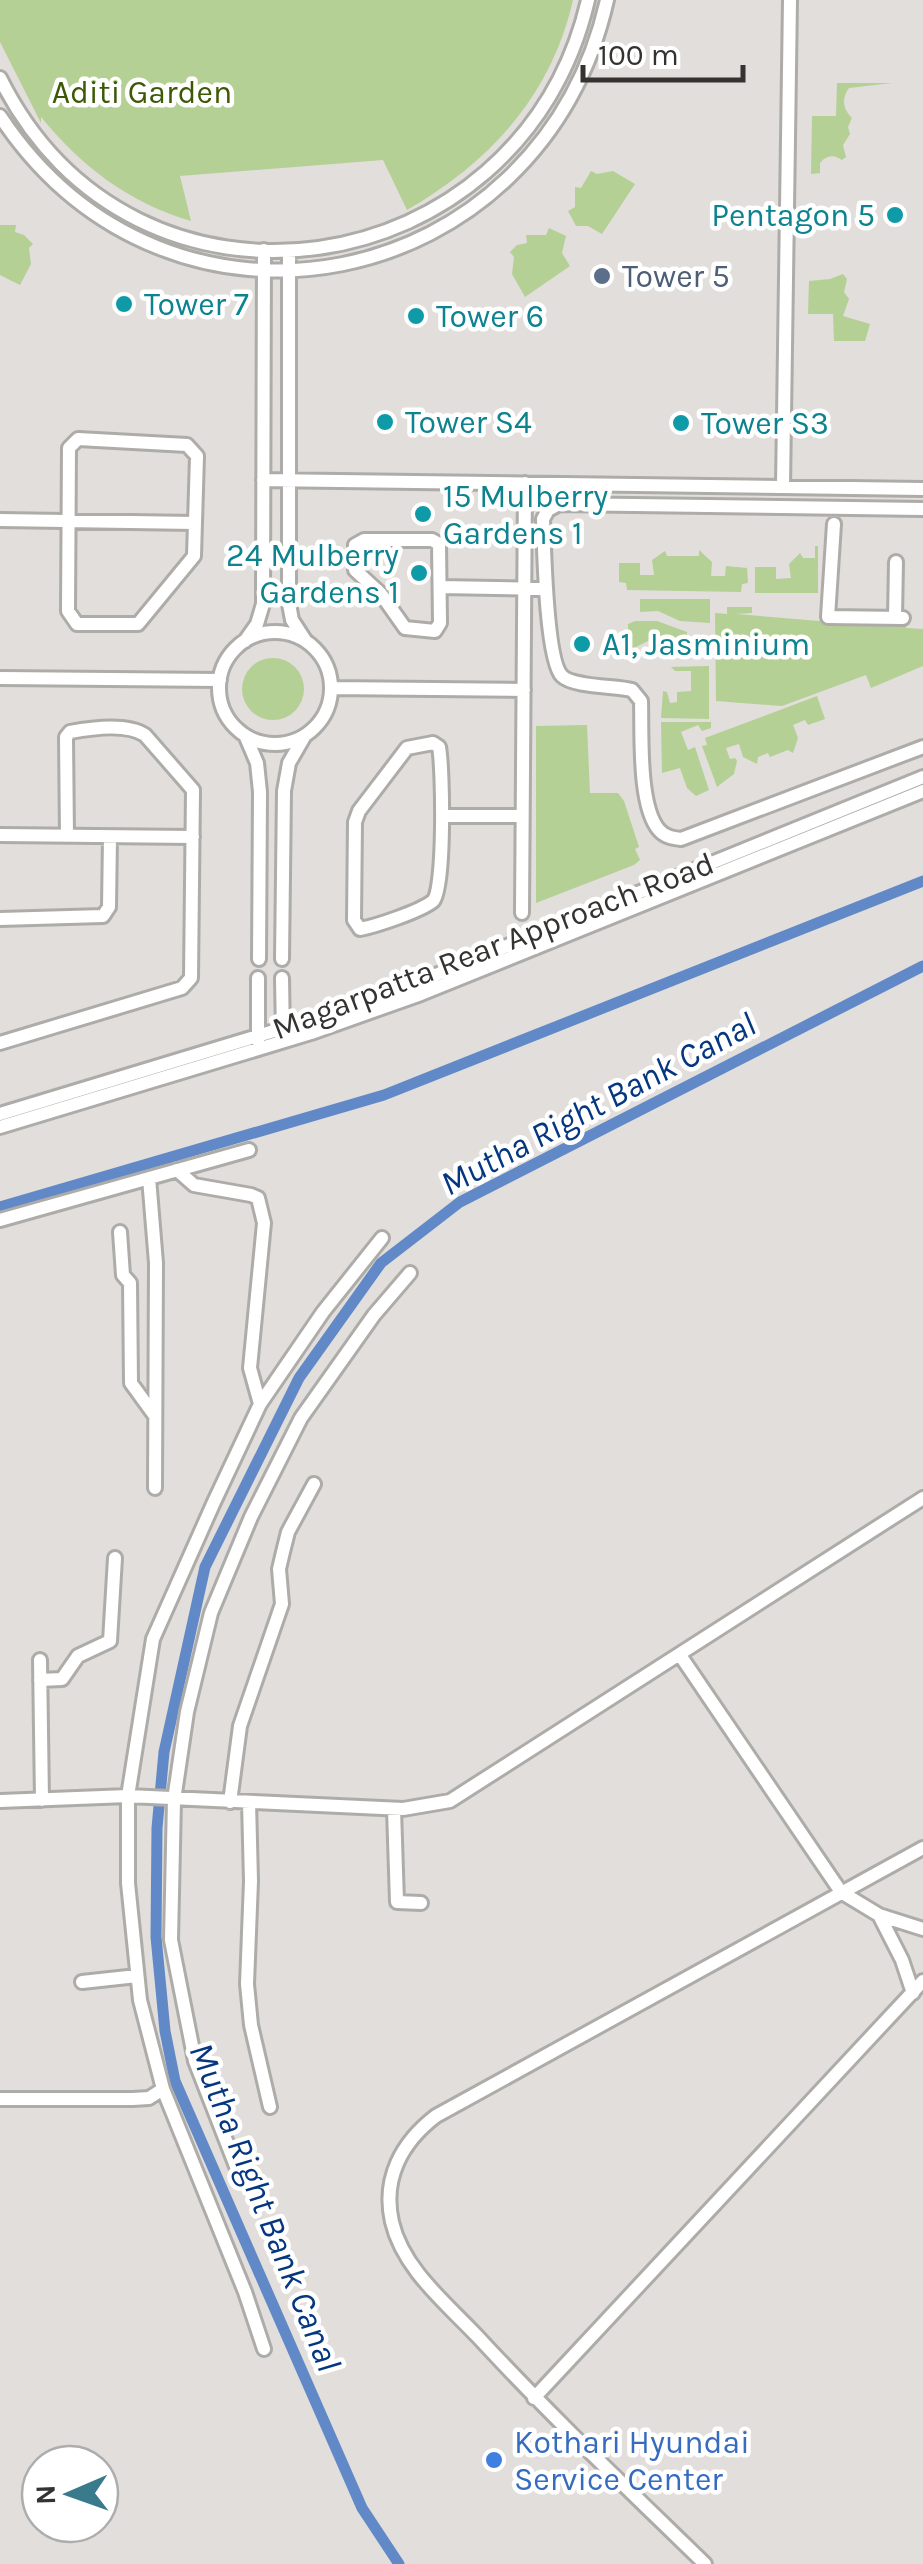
<svg xmlns="http://www.w3.org/2000/svg" width="923" height="2564" viewBox="0 0 923 2564" font-family="Karla,sans-serif">
	<style>
		.green { fill: #b5d095 }
		.lines { fill: none; stroke-linecap: round; stroke-linejoin: round }
		.canal { stroke: #6289c7; stroke-width: 11 }
		.minor-casing { stroke: #aeaca9; stroke-width: 18 }
		.minor { stroke: #fff; stroke-width: 12 }
		.culture-dot { fill: #0f9aa8; stroke: #fff; stroke-width: 4 }
		.service-dot { fill: #5c6f8a; stroke: #fff; stroke-width: 4 }
		.shop-dot { fill: #3f7fe0; stroke: #fff; stroke-width: 4 }
		.labels { text-anchor: middle; dominant-baseline: central; stroke-width: 9; stroke-linejoin: round; paint-order: stroke }
		.park-label { font-size: 32px; fill: #3d5906; stroke: #fff }
		.culture-label { font-size: 32px; fill: #0d838f; stroke: #fff; text-anchor: start }
		.service-label { font-size: 32px; fill: #4e5e75; stroke: #fff; text-anchor: start }
		.street-label { font-size: 32px; fill: #343332; stroke: #fff }
		.shop-label { font-size: 32px; fill: #366cbe; stroke: #fff; text-anchor: start }
		.water-label { font-size: 35px; font-style: italic; fill: #053780; stroke: #fff }
	</style>
	<rect width="100%" height="100%" fill="#e1dedb"/>
	<path class="green" d="M0,0H573C551,96 490,162 407,210L383,160L180,176L191,221C129,203 81,166 41,117V123L0,42Z
		M837,83H892L849,88C841,99 843,109 852,118L848,127L850,134L843,145L846,157L842,160C834,154 826,155 820,163V173L811,174L812,116H836Z
		M591,171L597,174L613,171L635,184L602,234L588,226H576L568,211L575,207V187L581,188Z
		M0,225H16L15,232L24,235L33,244L29,248L31,264L20,285L0,275Z
		M549,228L566,236L562,253L570,266L525,297L512,274L514,257L510,252L517,245L527,243L526,235H546Z
		M843,274L847,279L844,292L849,299L843,316L870,324L865,341H834L833,314H808L809,281L830,279Z
		M815,546H818V593H755V567H776V579L791,578L789,564L800,553L803,558H815Z
		M699,550L712,562L711,576H725L726,566L747,568L748,583L742,584L741,592L627,590L626,583L619,582V563H640V575H654L652,560L665,551L667,556H699Z
		M640,599H710V623L680,621L658,611L640,612Z
		M727,607H752V613L736,614L880,626L881,622H905L906,628L923,629V666L871,688L866,675L782,706L716,701L715,613L727,614Z
		M635,621H657L687,632V644L681,645V652L672,653L671,638H654L628,651V624Z
		M242 689a31 31 0 1 1 62 0a31 31 0 1 1-62 0Z
		M709,666V719L661,718L663,691L667,692L670,703L677,702V692L691,691V671H675L671,667Z
		M817,696L825,719L808,725L805,720L793,725L798,738L793,753L788,750L770,757L768,753L758,757L757,764L743,757L739,744L726,748L730,759L735,758L737,761L734,774L717,787L702,746L707,745L705,738Z
		M661,722H711V728L702,731L698,725L681,732L688,750L695,747L709,790L696,796L687,788L680,768L662,773Z
		M587,725L590,793H618L624,801L639,847L635,849L640,860L634,865L536,903V726Z"/>
	<g class="lines">
		<path class="canal" d="M0,1207L384,1095L923,881
			M399,2564L362,2508L175,2081L165,2031L156,1937L157,1828L164,1752L205,1567L299,1378L381,1263L460,1202L923,966"/>
		<g class="minor-casing">
			<path id="minor" d="M0,78C133,347 521,288 588,0
				M0,116C169,371 540,295 607,0
				M289,251V604L292,620L305,640
				M78,439L187,445L197,456L194,556L138,624H77L68,611L69,448Z
				M263,480L923,489
				M783,487L790,0
				M923,509L559,504L548,510L543,519C544,546 546,660 562,676C573,687 616,686 632,690L641,701C642,733 638,806 659,830C665,837 673,838 681,839L923,747
				M0,520L195,523
				M834,524L828,617L903,618
				M364,540H432L439,544L440,623L435,631L405,628L381,594L355,570V545Z
				M440,587L546,589
				M895,618L896,562
				M219 688a56 56 0 1 1 112 0a56 56 0 1 1-112 0Z
				M245,641L257,624L263,604L264,250
				M0,678L220,680
				M331,688L524,690
				M245,735L257,763L260,792L259,959
				M433,743L439,747C443,768 445,890 433,901C421,911 376,926 360,929L354,920L355,822L359,811L407,748Z
				M443,816H522
				M0,835L193,837
				M522,913L525,483
				M0,919L103,916L109,907L110,837
				M282,959L284,791L289,763L304,737
				M282,978L283,1036
				M258,1041V978
				M0,1043L182,988L191,978L193,790L145,735C127,723 91,728 70,732L66,737L67,836
				M0,1114L307,1021L416,983L923,777
				M0,1127L311,1033L421,994L923,791
				M177,1170L194,1185L251,1195L258,1198L264,1223L250,1368L260,1404
				M149,1178L156,1263L155,1488
				M0,1220L249,1150
				M120,1232L123,1275L130,1283L131,1383L155,1416
				M680,1655L841,1892L879,1915L923,1929
				M40,1660L42,1800
				M40,1680L62,1679L78,1656L110,1641L115,1558
				M0,1801L128,1796L403,1809L450,1801L923,1498
				M230,1802L240,1726L282,1604L279,1569L283,1552L288,1532L314,1484
				M249,1802L251,1881L247,1984L251,2025L270,2107
				M394,1809L397,1902L421,1903
				M879,1915L902,1960L913,1993
				M82,1982L137,1976
				M0,2099H133L149,2098L163,2089
				M241,2179L195,2061L171,1940L174,1800L187,1712L211,1613L251,1517L301,1418L374,1315L410,1273
				M264,2349L245,2292L163,2089L140,2000L128,1883V1796L153,1639L214,1502L260,1404L323,1312L382,1238
				M534,2398L923,1981
				M705,2564C628,2489 551,2416 478,2337C446,2303 403,2269 392,2222C382,2178 402,2142 436,2116L923,1848"/>
		</g>
		<use href="#minor" class="minor"/>
	</g>
	<g class="culture-dot">
		<circle cx="895" cy="215" r="10"/>
		<circle cx="124" cy="304" r="10"/>
		<circle cx="416" cy="316" r="10"/>
		<circle cx="385" cy="422" r="10"/>
		<circle cx="681" cy="423" r="10"/>
		<circle cx="423" cy="514" r="10"/>
		<circle cx="419" cy="573" r="10"/>
		<circle cx="582" cy="644" r="10"/>
	</g>
	<circle class="service-dot" cx="602" cy="276" r="10"/>
	<circle class="shop-dot" cx="494" cy="2460" r="10"/>
	<g class="labels">
		<g class="park-label">
			<text x="142" y="92">Aditi Garden</text>
		</g>
		<g class="culture-label">
			<text x="875" y="215" text-anchor="end">Pentagon 5</text>
			<text x="144" y="304">Tower 7</text>
			<text x="436" y="316">Tower 6</text>
			<text x="405" y="422">Tower S4</text>
			<text x="701" y="423">Tower S3</text>
			<text x="443" y="496">15 Mulberry<tspan x="443" dy="37">Gardens 1</tspan></text>
			<text x="399" y="555" text-anchor="end">24 Mulberry<tspan x="399" dy="37">Gardens 1</tspan></text>
			<text x="602" y="644">A1, Jasminium</text>
		</g>
		<g class="service-label">
			<text x="622" y="276">Tower 5</text>
		</g>
		<g class="street-label">
			<text transform="translate(493 946) rotate(-21)">Magarpatta Rear Approach Road</text>
		</g>
		<g class="shop-label">
			<text x="514" y="2442">Kothari Hyundai<tspan x="514" dy="37">Service Center</tspan></text>
		</g>
		<g class="water-label">
			<text transform="translate(598 1104) rotate(-28)">Mutha Right Bank Canal</text>
			<text transform="translate(265 2207) rotate(68)">Mutha Right Bank Canal</text>
		</g>
	</g>
	<g transform="translate(70 2494) rotate(268)"><circle r="48" fill="#ffffff" stroke="#aeadad" stroke-width="2.5"/>
	<path d="M0-8L18 38L0 25L-18 38Z" fill="#397a8c"/>
	<text y="-15" font-size="28" font-weight="bold" text-anchor="middle" fill="#343332">N</text>
	</g>
	<path d="M583 65v15h160v-15" fill="none" stroke="#343332" stroke-width="5"/>
	<text x="598" y="65" font-size="30" fill="#343332" stroke="#ffffff" stroke-width="8" paint-order="stroke">100 m</text>
</svg>
